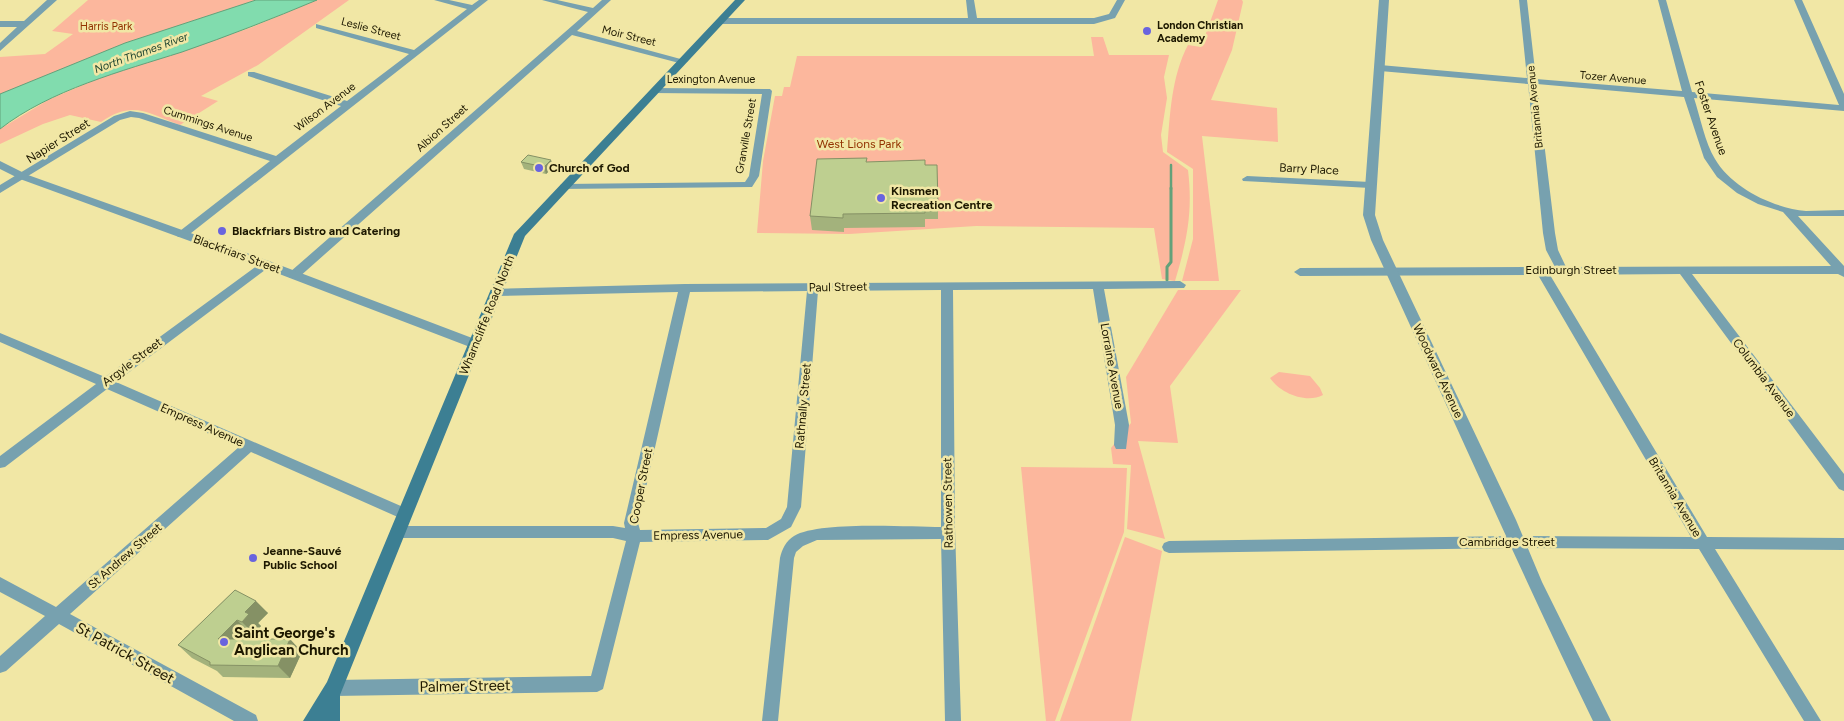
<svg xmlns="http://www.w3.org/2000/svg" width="1844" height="721" viewBox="0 0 1844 721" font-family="Figtree,sans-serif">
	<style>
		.green { fill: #fcb79d }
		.water { fill: #81dcae; stroke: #63a17a }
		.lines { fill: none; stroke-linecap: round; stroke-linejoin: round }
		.stream-far1 { stroke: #63a17a; stroke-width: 2.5 }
		.stream { stroke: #63a17a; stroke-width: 3 }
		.minor { fill: #77a1af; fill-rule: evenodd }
		.tertiary { fill: #77a1af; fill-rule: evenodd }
		.secondary { fill: #3c7f93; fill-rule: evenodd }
		.wall { fill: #a3b27c }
		.shaded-wall { fill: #859165 }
		.building { fill: #becf90; stroke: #859165 }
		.poi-dot { fill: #6964de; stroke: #f1e7a5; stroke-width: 2 }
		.labels { text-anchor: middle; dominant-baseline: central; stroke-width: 5; stroke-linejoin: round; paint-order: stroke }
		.far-poi-label { font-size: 11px; font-weight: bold; fill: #1d1800; stroke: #f1e7a5; text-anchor: start }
		.far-park-label { font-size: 11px; fill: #933202; stroke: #f1e7a5 }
		.far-street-label { font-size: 11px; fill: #1d1800; stroke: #f1e7a5 }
		.far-water-label { font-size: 11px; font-style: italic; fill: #173f2c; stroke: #f1e7a5 }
		.street-label { font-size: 12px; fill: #1d1800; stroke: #f1e7a5 }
		.park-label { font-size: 12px; fill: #933202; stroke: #f1e7a5 }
		.poi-label { font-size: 12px; font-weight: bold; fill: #1d1800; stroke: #f1e7a5; text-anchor: start }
		.near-poi-label { font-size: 15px; font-weight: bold; fill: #1d1800; stroke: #f1e7a5; text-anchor: start }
		.near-street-label { font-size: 15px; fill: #1d1800; stroke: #f1e7a5 }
	</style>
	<rect width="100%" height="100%" fill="#f1e7a5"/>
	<path class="green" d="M88,0H256C170,29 84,61 0,96V57L45,54L73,34L52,31Z
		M317,0H349L258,65L201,96L218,101L180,125C147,113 133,100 101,122L70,115L43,124L0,144V129L48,100L97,79L250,28Z
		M1218,0H1242L1243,2L1232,50L1211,100L1277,108L1278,142L1202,136L1219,281H1182L1193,239V169L1167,152C1170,116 1171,77 1188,45L1201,47Z
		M1091,37H1103L1109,55H1169L1164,77L1167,98L1161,135L1163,152L1188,170C1193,212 1187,241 1175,281L1162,279L1154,228L976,226L849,234L757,233L763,161L775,96H782L784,87H790L797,56H1094Z
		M1178,290H1241L1170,386L1178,443L1138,441L1165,539L1127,529L1131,465L1113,464L1111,448L1131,423L1126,377Z
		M1279,372L1310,376L1320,388L1323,395C1306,404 1280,393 1270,378Z
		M1021,467L1127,468L1124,532L1055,721H1046Z
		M1125,537L1162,551L1131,721H1060Z"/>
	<path class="water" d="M256,0H317C272,19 228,36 182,52C122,71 50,90 0,129V94L125,43Z"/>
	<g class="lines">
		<path class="stream-far1" d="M1171,165V189"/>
		<path class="stream" d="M1167,280V267L1171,262V188"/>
		<path class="minor" d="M434,0H449L472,5L479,0H488L186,237H178L176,234L270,161L139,118L131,117L120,120L0,193V185L114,116L130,111L143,113L276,156L341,106L248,76V72H254L347,101L409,54L316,28V24L414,50L467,9Z
			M542,0H557L593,8L602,0H611L577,31L688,61L683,64L572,35L298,278H290L288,275L290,272L588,12Z
			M966,0H974L977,18H1094L1109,14L1117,0H1125L1115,18L1094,24H720L716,21L720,18H968Z
			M1519,0H1527L1536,79L1682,91L1658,0H1666L1692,92L1839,105L1794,0H1802L1844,94V111L1694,98C1700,116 1705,143 1715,159C1732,188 1773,208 1806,211C1818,211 1831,210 1844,210V216H1798L1844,266V277L1838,274H1692L1844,474V491L1839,489L1680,274L1550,275L1707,537L1844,538V550L1715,549L1821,721H1804L1699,549L1516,548L1169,553L1164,551L1162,547L1164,543L1169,541L1516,536L1691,537L1538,275L1300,276L1294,272L1300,268L1555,267L1546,250L1543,233L1528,84L1380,71L1375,68L1380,65L1527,78ZM1537,84L1684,97L1704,158L1717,177L1737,193L1758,204L1783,212L1831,266L1566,267L1558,250L1555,233Z
			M655,88L770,89L772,91L759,176L752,187L560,189V185L564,184L745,182L749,176L762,94L652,93V89Z
			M1247,176L1370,182L1375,185L1370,188L1243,181L1242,179Z
			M265,260L269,261L271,264L269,267L116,382L410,510L412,514L410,518L405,520L400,518L251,452L70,614L256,715L258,721H234L59,624L6,671L0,673V656L45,616L0,592V577L56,607L239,447L107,389L5,467L0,468V456L96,384L0,342V333L105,377Z
			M1180,281L1186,285L1184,288L1104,289L1129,425L1126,449H1116L1114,445L1115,425L1093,289L953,290L955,528L961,721H945L941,539L817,540L803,546L796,552L794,558L778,721H762L780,558C782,549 786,541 794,536C819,521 908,527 941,527V290L818,291L801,507L791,527L768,540L640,542L603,689L597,692L334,696L328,693L326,688L328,683L334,680L591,676L626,541L613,538H397L392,536L390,532L392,528L397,526H613L625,528L624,523L678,292L496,296L492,295L490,292L492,289L685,284ZM807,291L787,507L781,519L766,528L640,530L638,523L690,292Z"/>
		<path class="tertiary" d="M47,0H57L0,51V43L17,27H0V21H24Z
			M1379,0H1389L1375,215L1383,240L1516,520L1542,582L1611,721H1593C1516,562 1445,400 1371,240L1363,215Z
			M0,161L28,175L269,261L480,341L482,344L475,349L470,347L261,267L20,179L0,169Z"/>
		<path class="secondary" d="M735,0H745L525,236L340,695V721H303L327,682L514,234Z"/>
	</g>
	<path class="wall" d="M551,160L553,167L546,174L524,169L521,162Z
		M867,162L925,165L938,205V219H925V227L844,228V232L812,230L810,216Z
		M235,590L268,613L258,623L261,626L254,634L249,632L243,639L302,652L290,678L223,677L217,671L192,658L178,645Z"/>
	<path class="shaded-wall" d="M551,160L553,167L546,174L544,167Z
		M256,601L268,613L258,623L261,626L254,634L242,622L245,612Z
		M237,620L249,632L231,651L218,639Z
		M290,639L302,652L290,678L278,666Z"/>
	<path class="building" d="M528,155L551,160L544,167L521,162Z
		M867,158L866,162L925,160V165H937L938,205H925V213L843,214V218L810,216L817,159Z
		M235,590L256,601L245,612L249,614L242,622L237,620L218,639H290L278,666L210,665V662L178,645Z"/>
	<g class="poi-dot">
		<circle cx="1147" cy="31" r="5"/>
		<circle cx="539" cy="168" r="5"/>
		<circle cx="881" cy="198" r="5"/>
		<circle cx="222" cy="231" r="5"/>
		<circle cx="253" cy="558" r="5"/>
		<circle cx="224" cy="642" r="5"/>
	</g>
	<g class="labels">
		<g class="far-poi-label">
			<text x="1157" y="25">London Christian<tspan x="1157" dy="13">Academy</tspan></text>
		</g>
		<g class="far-park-label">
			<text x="106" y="26">Harris Park</text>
		</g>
		<g class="far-street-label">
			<text transform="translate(371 29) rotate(15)">Leslie Street</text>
			<text transform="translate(629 36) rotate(14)">Moir Street</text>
			<text transform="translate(1613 78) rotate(5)">Tozer Avenue</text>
			<text x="711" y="79">Lexington Avenue</text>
			<text transform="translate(325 107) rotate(-37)">Wilson Avenue</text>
			<text transform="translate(1535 107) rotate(-96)">Britannia Avenue</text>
			<text transform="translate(208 124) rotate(18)">Cummings Avenue</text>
			<text transform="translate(442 128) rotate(-42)">Albion Street</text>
			<text transform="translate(746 136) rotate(-80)">Granville Street</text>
		</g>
		<g class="far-water-label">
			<text transform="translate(141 53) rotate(-20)">North Thames River</text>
		</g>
		<g class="street-label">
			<text transform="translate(1711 118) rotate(71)">Foster Avenue</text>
			<text transform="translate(58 141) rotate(-32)">Napier Street</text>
			<text transform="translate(1309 169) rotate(3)">Barry Place</text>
			<text transform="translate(237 254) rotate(20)">Blackfriars Street</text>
			<text x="1571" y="270">Edinburgh Street</text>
			<text transform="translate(838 287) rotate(-1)">Paul Street</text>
			<text transform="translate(487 315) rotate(-68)">Wharncliffe Road North</text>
			<text transform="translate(132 362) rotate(-37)">Argyle Street</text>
			<text transform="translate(1112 366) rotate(80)">Lorraine Avenue</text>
			<text transform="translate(1438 371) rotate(65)">Woodward Avenue</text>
			<text transform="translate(1764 378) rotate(53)">Columbia Avenue</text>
			<text transform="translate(803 406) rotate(-85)">Rathnally Street</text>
			<text transform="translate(202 425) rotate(24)">Empress Avenue</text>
			<text transform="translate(641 486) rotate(-79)">Cooper Street</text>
			<text transform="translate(1675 497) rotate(59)">Britannia Avenue</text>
			<text transform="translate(948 503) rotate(-91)">Rathowen Street</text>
			<text transform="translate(698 535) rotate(-1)">Empress Avenue</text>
			<text x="1507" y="542">Cambridge Street</text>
			<text transform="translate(125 556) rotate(-41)">St Andrew Street</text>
		</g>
		<g class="park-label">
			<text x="859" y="144">West Lions Park</text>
		</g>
		<g class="poi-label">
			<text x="549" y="168">Church of God</text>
			<text x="891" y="191">Kinsmen<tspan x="891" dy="14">Recreation Centre</tspan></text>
			<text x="232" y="231">Blackfriars Bistro and Catering</text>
			<text x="263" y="551">Jeanne-Sauvé<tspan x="263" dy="14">Public School</tspan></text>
		</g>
		<g class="near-poi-label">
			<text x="234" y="633">Saint George's<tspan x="234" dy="17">Anglican Church</tspan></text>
		</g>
		<g class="near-street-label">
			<text transform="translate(125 653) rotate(29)">St Patrick Street</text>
			<text transform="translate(465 686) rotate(-1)">Palmer Street</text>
		</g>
	</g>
</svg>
